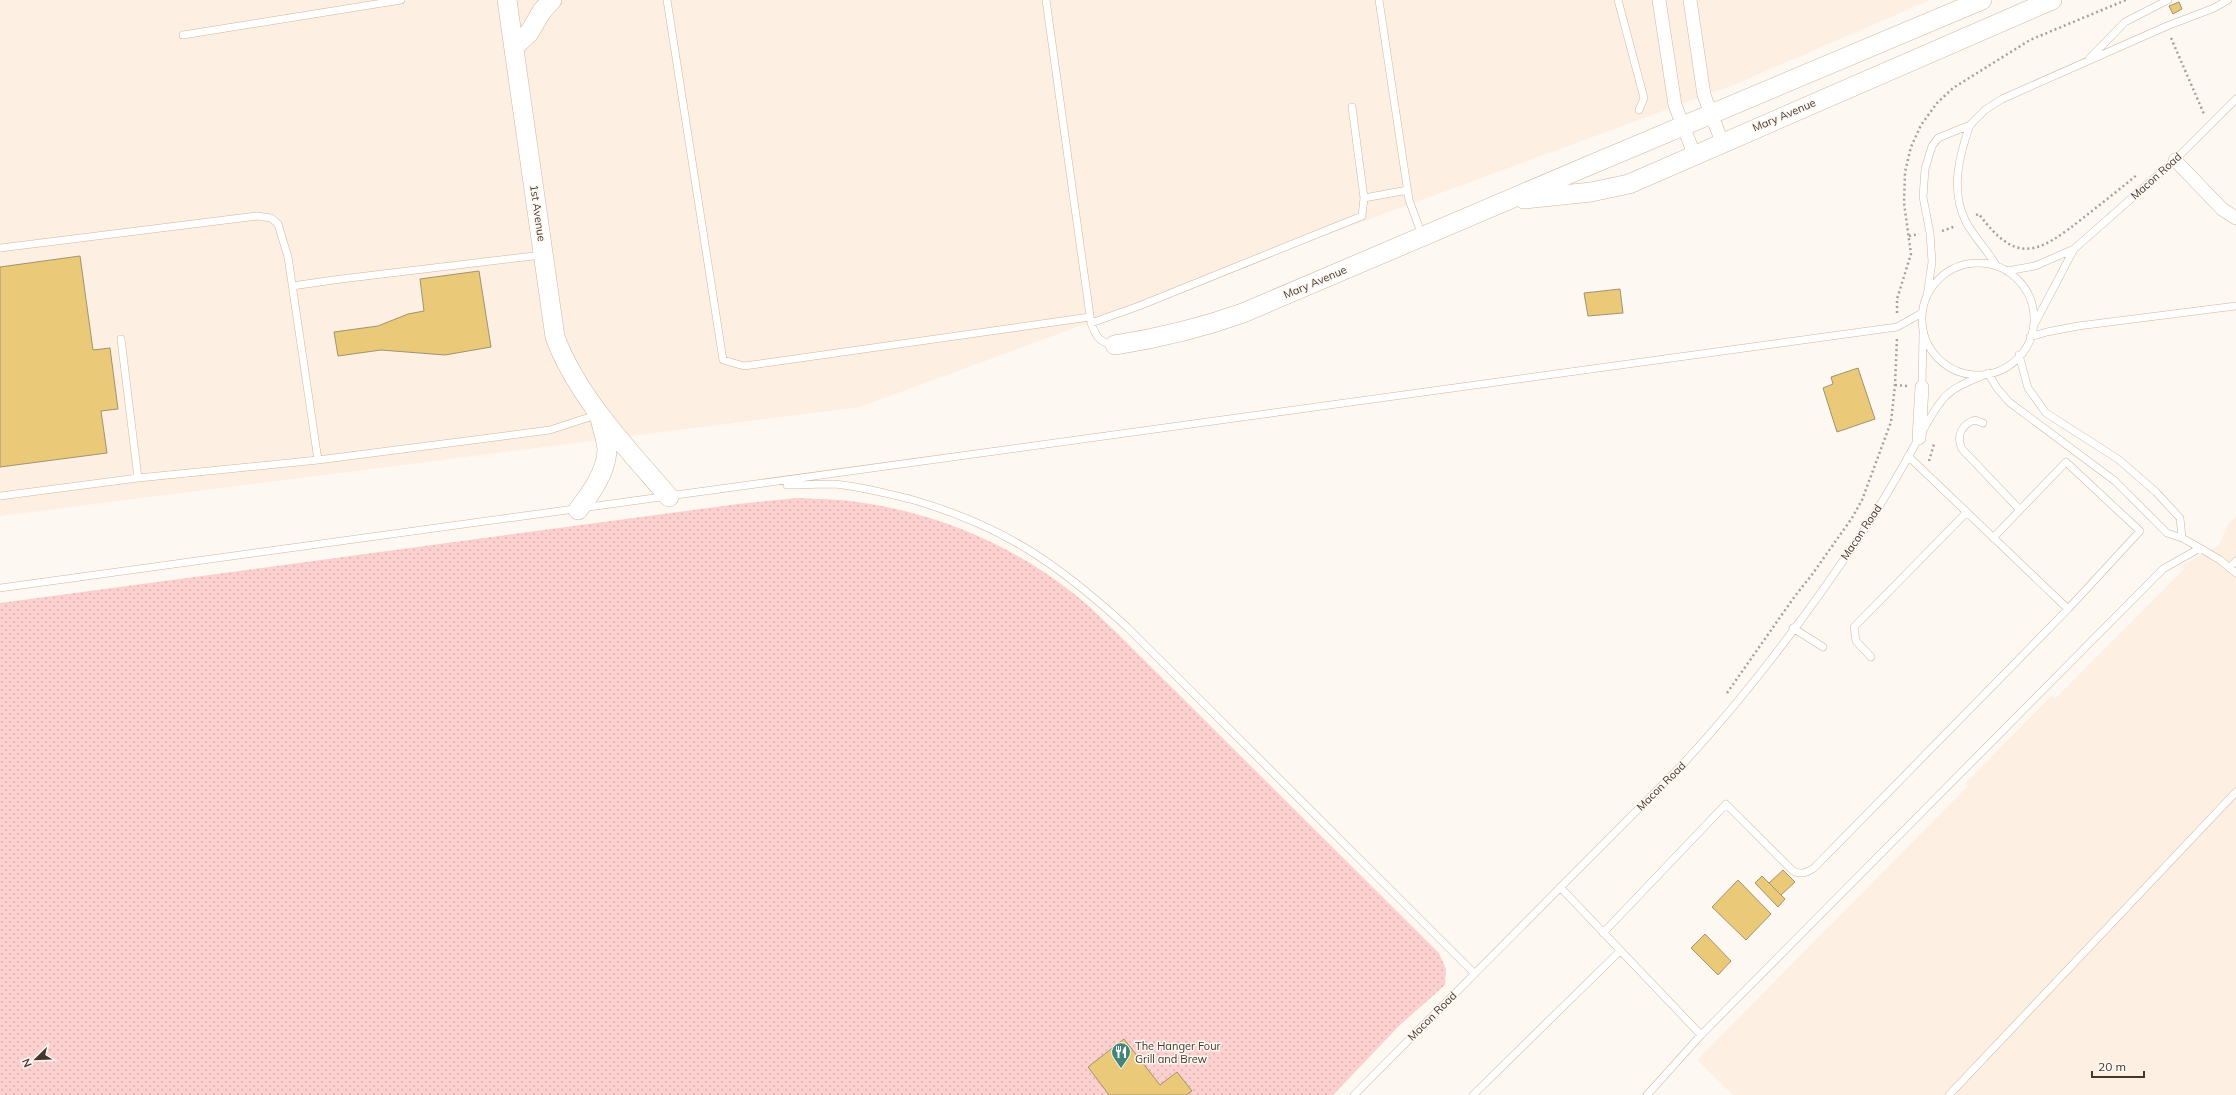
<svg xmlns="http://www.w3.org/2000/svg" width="2236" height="1095" viewBox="0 0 2236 1095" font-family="Mulish,sans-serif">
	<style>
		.built { fill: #fdefe1 }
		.grass { fill: url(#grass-dots) }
		.building { fill: #eaca78; stroke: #a09372 }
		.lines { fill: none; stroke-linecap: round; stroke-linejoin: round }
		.lane-casing { stroke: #d1b59a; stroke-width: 8 }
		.street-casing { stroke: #d1b59a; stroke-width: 14 }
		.secondary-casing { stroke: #d1b59a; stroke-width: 20 }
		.path { stroke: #a8a098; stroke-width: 2.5; stroke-dasharray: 2 3; stroke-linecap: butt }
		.lane { stroke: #fff; stroke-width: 7 }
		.street { stroke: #fff; stroke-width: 13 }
		.secondary { stroke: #fff; stroke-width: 19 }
		.labels { text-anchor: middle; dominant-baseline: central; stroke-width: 3; stroke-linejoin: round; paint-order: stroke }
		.street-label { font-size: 11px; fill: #44382d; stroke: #fef8f3 }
		.poi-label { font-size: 11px; fill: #44382d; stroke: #fef8f3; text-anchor: start }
	</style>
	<defs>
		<pattern id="grass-dots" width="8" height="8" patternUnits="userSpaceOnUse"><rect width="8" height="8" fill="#fcd0ce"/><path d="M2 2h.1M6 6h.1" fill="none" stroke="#d9b3b1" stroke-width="1.8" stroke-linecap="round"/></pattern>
	</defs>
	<rect width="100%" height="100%" fill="#fef8f3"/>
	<path class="built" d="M0,0H1930L1736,84L860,407L0,516Z
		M2236,516V1095H1733L1697,1060L1968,786L1965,784L2051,696L2055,699L2184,569L2181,566L2219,545L2229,523Z"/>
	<path class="grass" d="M797,498C817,499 838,499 858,502C937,513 1010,544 1073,593C1089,605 1103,620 1118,634L1439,953L1446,969L1445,985L1400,1025L1333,1095H0V603L738,504Z"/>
	<path class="building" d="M2179,2L2182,9L2173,14L2169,6Z
		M80,256L93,350L110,348L118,409L101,411L107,453L0,467V267Z
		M479,271L491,347L445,355L381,350L338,356L334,332L378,326L408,314L424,311L420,279Z
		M1620,289L1623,313L1588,316L1584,293Z
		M1858,368L1875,419L1837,432L1823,388L1833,384L1831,377Z
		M1783,870L1795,882L1781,895L1769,883Z
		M1762,876L1785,899L1778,907L1755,883Z
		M1738,880L1771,914L1746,940L1712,907Z
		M1705,934L1731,961L1718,975L1691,948Z
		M1124,1039L1160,1085L1177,1072L1192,1091L1186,1095H1109L1088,1067Z"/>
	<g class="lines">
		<g class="lane-casing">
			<path id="lane" d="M667,0L723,360L744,366L1090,317
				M1046,0L1091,323C1096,337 1100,343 1115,345
				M1379,0L1409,200L1422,235
				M1618,0L1644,98L1639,110
				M183,35L401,0
				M2089,59L2125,22L2168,0
				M1970,125C1959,156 1950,190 1966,222C1974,237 1987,250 1996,265
				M1364,198L1408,190
				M0,248L257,216L271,218L278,224L288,257L318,460
				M1922 319a56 56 0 1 1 112 0a56 56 0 1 1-112 0Z
				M2007,271L2035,266L2074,249L2175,160L2236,99
				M292,286L341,279L542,255
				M1927,296L1932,262L1930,233L1923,197L1925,169L1932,146L1938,138L1970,125L1985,110L2002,99L2167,26L2214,8L2228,0
				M1091,323L1139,306L1362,216L1364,198L1352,107
				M2034,325L2074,249
				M2030,337L2047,332L2078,326L2236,306
				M121,339L138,478
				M2019,355L2028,388L2046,413L2118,459L2156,492L2180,518L2182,538
				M1988,373L1997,388L2009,402L2115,481L2167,533L2182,538L2200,548L2220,560L2236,573
				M1922,387L1923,334
				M1983,423L1975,420C1961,424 1956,437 1962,449L2020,510
				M1908,456L2068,609
				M787,485C802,485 818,484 833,484C859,486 885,493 910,499C1002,525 1057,563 1127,627L1474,973
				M0,496L138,478L318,460L550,430L599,414
				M2229,568L2236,561
				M0,588L1897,327L1922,313
				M1793,628L1823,647
				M1871,657L1856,641L1854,627L1966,513
				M1560,887L1701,1035L1647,1095
				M1603,933L1726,804L1793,871C1801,875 1806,873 1814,868L2068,609L2140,531L2066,462L1993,538
				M1701,1035L2163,569L2200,548
				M1354,1095L1681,766C1749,693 1813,607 1868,524C1885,498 1901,470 1916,443C1925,428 1931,413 1943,399C1953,387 1970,381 1984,375
				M1473,1095L1620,951
				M1949,1095L2236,792"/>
		</g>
		<g class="street-casing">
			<path id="street" d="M1659,0L1675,105L1694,154
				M1690,0L1704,95L1722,142
				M2175,160L2222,209L2236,218
				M1919,438L1922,387"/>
		</g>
		<g class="secondary-casing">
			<path id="secondary" d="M507,0L555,337C578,398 627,448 669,497
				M515,46L529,33L542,11L552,0
				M1524,199L1591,192L1629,184L2052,0
				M1115,345C1159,338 1201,328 1243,313C1489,207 1735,104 1982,0
				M578,510C590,494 606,473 607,451C607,441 602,428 600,418"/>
		</g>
		<path class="path" d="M2171,38L2204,114
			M1976,215L1979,214C2017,266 2039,253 2083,218C2101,204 2120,189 2138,174
			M1942,231L1956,226
			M1909,236L1919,234
			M1897,313V299L1911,254L1904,203L1905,172L1911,147L1921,125L1937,103L1953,88L2030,40L2126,0
			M1895,385L1908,386
			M1929,461L1934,444
			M1727,693L1795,596L1811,576L1852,518L1862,500L1891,422L1895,385L1897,338"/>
		<use href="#lane" class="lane"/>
		<use href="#street" class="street"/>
		<use href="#secondary" class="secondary"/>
	</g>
	<defs>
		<g id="restaurant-pin" transform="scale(1)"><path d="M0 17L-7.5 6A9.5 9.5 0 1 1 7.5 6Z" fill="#428679" stroke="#fef8f3"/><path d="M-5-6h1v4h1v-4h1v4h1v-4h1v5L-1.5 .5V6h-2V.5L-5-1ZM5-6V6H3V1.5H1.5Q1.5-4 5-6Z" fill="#fff"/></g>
	</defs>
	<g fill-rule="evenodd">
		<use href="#restaurant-pin" x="1121" y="1052"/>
	</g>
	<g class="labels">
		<g class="street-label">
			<text transform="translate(1784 115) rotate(-23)">Mary Avenue</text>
			<text transform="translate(2156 176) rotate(-42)">Macon Road</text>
			<text transform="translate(538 213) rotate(82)">1st Avenue</text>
			<text transform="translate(1315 282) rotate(-23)">Mary Avenue</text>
			<text transform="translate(1861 532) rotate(-56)">Macon Road</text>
			<text transform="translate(1661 786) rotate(-45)">Macon Road</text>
			<text transform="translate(1432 1016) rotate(-45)">Macon Road</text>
		</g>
		<g class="poi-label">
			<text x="1135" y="1046">The Hanger Four<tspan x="1135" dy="13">Grill and Brew</tspan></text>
		</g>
	</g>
	<g transform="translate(36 1059) rotate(247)" stroke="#fef8f3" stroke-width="3" paint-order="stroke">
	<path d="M0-3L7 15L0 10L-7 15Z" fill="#44382d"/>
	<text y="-6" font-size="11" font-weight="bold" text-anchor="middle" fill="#44382d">N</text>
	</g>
	<path d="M2092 1071v6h52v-6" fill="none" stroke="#44382d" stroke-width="2"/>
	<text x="2098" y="1071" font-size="12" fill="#44382d" stroke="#fef8f3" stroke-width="3" paint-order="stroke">20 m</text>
</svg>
